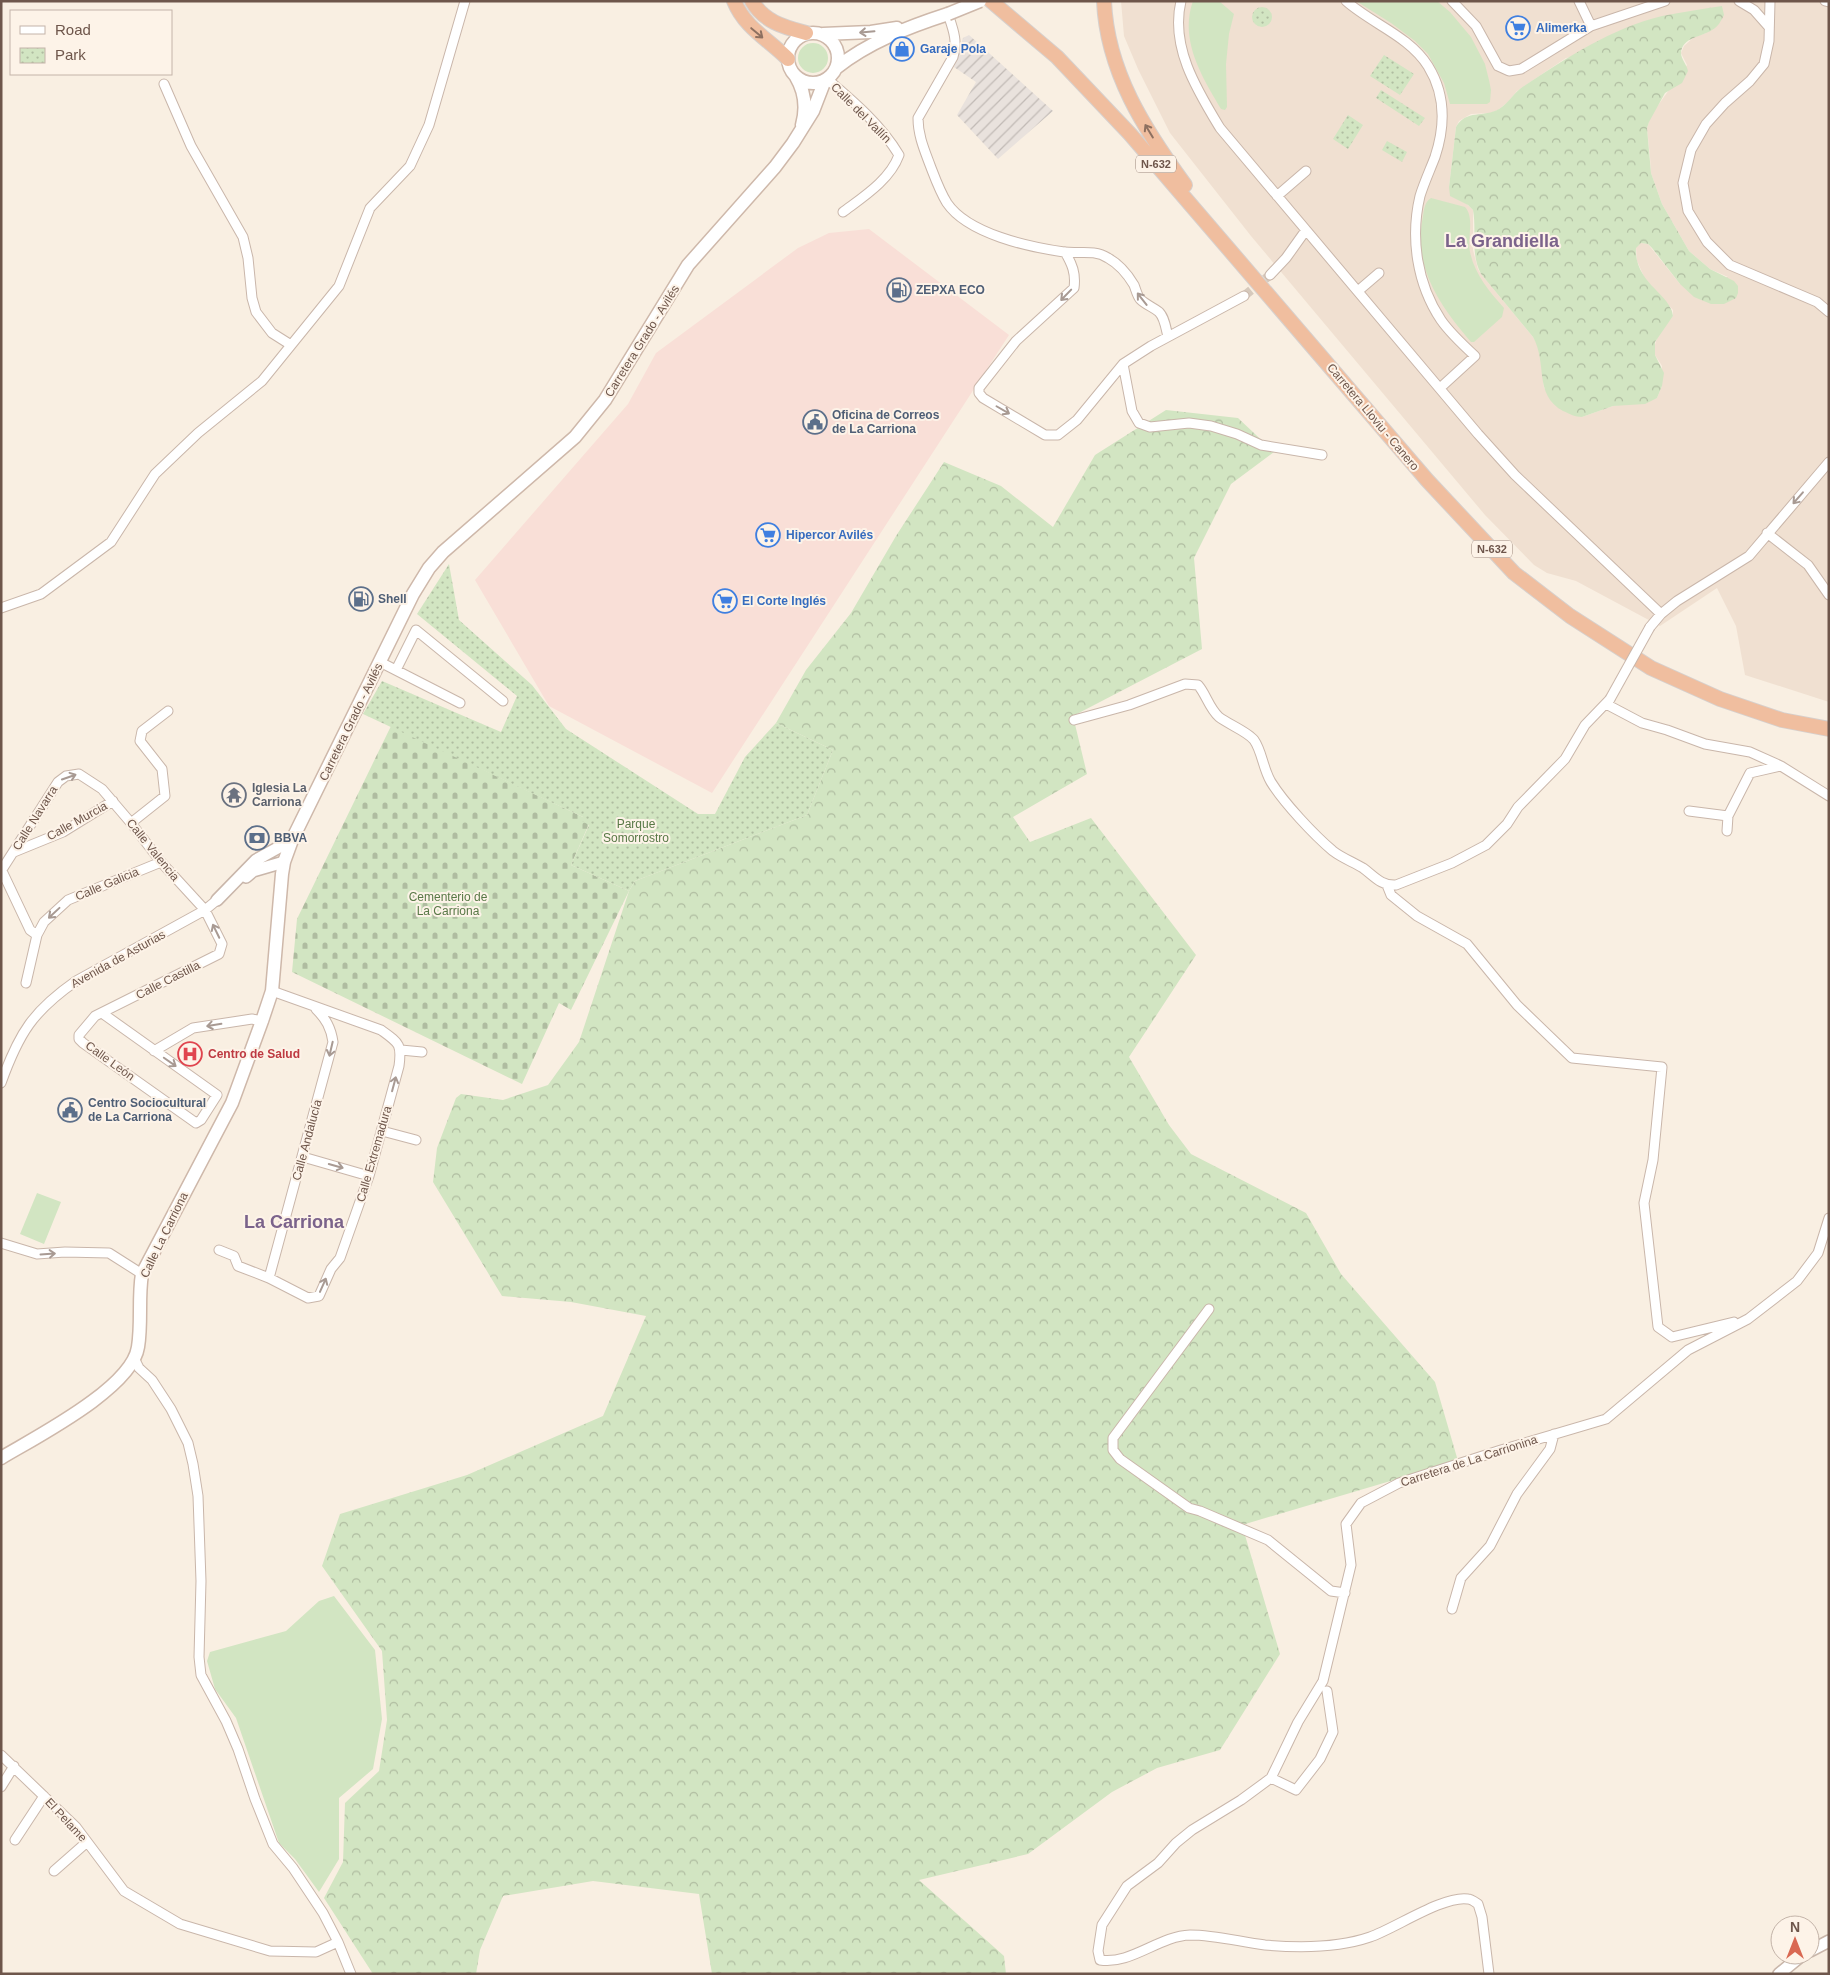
<svg xmlns="http://www.w3.org/2000/svg" width="1830" height="1975" viewBox="0 0 1830 1975" font-family="Arial,sans-serif">
	<style>
		.residential { fill: #f0e0d1; fill-rule: evenodd }
		.commercial { fill: #f9dfd7 }
		.industrial { fill: url(#industrial-furrows) }
		.grass { fill: #d2e5c2 }
		.forest { fill: url(#forest-crowns) }
		.cemetery { fill: url(#cemetery-stones) }
		.park { fill: url(#park-dots) }
		.lines { fill: none; stroke-linecap: round; stroke-linejoin: round }
		.minor-tunnel { stroke: #d6c9bc; stroke-width: 9; stroke-dasharray: 9 4.5; stroke-linecap: butt }
		.minor-casing { stroke: #c9b6aa; stroke-width: 11 }
		.tertiary-casing { stroke: #c9b6aa; stroke-width: 14 }
		.secondary-casing { stroke: #ceb8aa; stroke-width: 15 }
		.trunk-casing { stroke: #d6d0cd; stroke-width: 16 }
		.minor { stroke: #fff; stroke-width: 9 }
		.tertiary { stroke: #fff; stroke-width: 11 }
		.secondary { stroke: #fff; stroke-width: 12 }
		.trunk { stroke: #f0be9f; stroke-width: 14 }
		.minor-bridge-casing { stroke: #c9b6aa; stroke-width: 11; stroke-linecap: butt }
		.secondary-bridge-casing { stroke: #ceb8aa; stroke-width: 15; stroke-linecap: butt }
		.minor-bridge { stroke: #fff; stroke-width: 9 }
		.secondary-bridge { stroke: #fff; stroke-width: 12 }
		.oneway { stroke: #a89a93 }
		.oneway2 { stroke: #8e7060 }
		.labels { text-anchor: middle; dominant-baseline: central; stroke-width: 4; stroke-linejoin: round; paint-order: stroke }
		.shield { fill: #fdf3e8; stroke: #99857a; stroke-width: 1 }
		.shield-label { font-size: 11px; font-weight: bold; fill: #6e564b }
		.shop-label { font-size: 12px; font-weight: bold; fill: #366cbe; stroke: #fdf3e8; text-anchor: start }
		.street-label { font-size: 12px; fill: #6e564b; stroke: #fdf3e8 }
		.service-label { font-size: 12px; font-weight: bold; fill: #4e5e75; stroke: #fdf3e8; text-anchor: start }
		.worship-label { font-size: 12px; font-weight: bold; fill: #5b616d; stroke: #fdf3e8; text-anchor: start }
		.park-label { font-size: 12px; fill: #597947; stroke: #fdf3e8 }
		.health-label { font-size: 12px; font-weight: bold; fill: #be3a42; stroke: #fdf3e8; text-anchor: start }
		.district-label { font-size: 18px; font-weight: bold; fill: #7b638b; stroke: #fdf3e8 }
	</style>
	<defs>
		<pattern id="industrial-furrows" width="10" height="10" patternUnits="userSpaceOnUse" patternTransform="scale(1.25)"><rect width="10" height="10" fill="#e9e2dd"/><path d="M-1 1l2-2M0 10L10 0M9 11l2-2" fill="none" stroke="#c1bab5"/></pattern>
		<pattern id="forest-crowns" width="20" height="18" patternUnits="userSpaceOnUse" patternTransform="scale(1.25)"><rect width="20" height="18" fill="#d2e5c2"/><path d="M2 6a3 3 0 1 1 6 0M12 15a3 3 0 1 1 6 0" fill="none" stroke="#afbca0"/></pattern>
		<pattern id="cemetery-stones" width="16" height="16" patternUnits="userSpaceOnUse" patternTransform="scale(1.25)"><rect width="16" height="16" fill="#d2e5c2"/><path d="M2 7V4a2 2 0 0 1 4 0v3zM10 15v-3a2 2 0 0 1 4 0v3z" fill="#afbca0"/></pattern>
		<pattern id="park-dots" width="8" height="8" patternUnits="userSpaceOnUse" patternTransform="scale(1.25)"><rect width="8" height="8" fill="#d2e5c2"/><path d="M2 2h.1M6 6h.1" fill="none" stroke="#afbca0" stroke-width="1.8" stroke-linecap="round"/></pattern>
	</defs>
	<rect width="100%" height="100%" fill="#f9efe2"/>
	<path class="residential" d="M1121,1H1829V702L1745,675L1736,626L1717,588L1660,626L1576,581L1547,573L1534,565L1485,515L1251,236L1170,133L1138,69L1124,36ZM1706,33L1694,37L1684,46L1681,53L1687,65L1651,115L1647,128L1650,157L1651,173L1662,204L1689,251L1710,269L1728,277L1680,284L1648,244L1641,243L1636,247L1637,261L1645,279L1673,310V316L1658,335L1654,348L1655,355L1662,366V386L1657,398L1613,406L1582,417L1544,388L1540,349L1533,337L1481,274L1478,269L1473,250V210L1449,187L1456,127L1459,121L1471,114L1491,113L1498,110L1508,102L1517,91L1566,58Z"/>
	<path class="commercial" d="M869,229L1009,335L712,793L549,706L475,580L628,404L656,353L798,248L829,233Z"/>
	<path class="industrial" d="M969,35L1053,111L998,159L957,115L976,82L954,67L963,38Z"/>
	<path class="grass" d="M1193,1H1219L1234,14L1229,34L1226,64L1227,107L1225,110L1221,109C1202,77 1179,40 1193,1Z
		M1356,1H1437L1450,12L1471,37L1485,64L1489,80L1491,90L1490,102L1487,104H1450L1444,83L1428,54L1415,41L1391,23Z
		M798 58a15 15 0 1 1 30 0a15 15 0 1 1-30 0Z
		M1431,198L1465,207C1475,218 1467,239 1470,252C1475,275 1489,291 1504,308L1502,317L1474,342H1471C1442,308 1414,270 1422,222C1424,213 1423,203 1431,198Z
		M37,1193L61,1202L44,1244L20,1234Z
		M334,1596L375,1650L382,1719L373,1769L339,1798V1859L319,1892L295,1859L279,1843L236,1718L215,1689L207,1661L210,1652L286,1631L319,1601Z"/>
	<path class="forest" d="M1722,6L1724,15C1721,21 1718,27 1712,30C1702,37 1682,37 1681,53C1681,59 1687,65 1688,71L1682,83L1665,93L1649,122L1647,128L1651,173L1662,204L1689,251L1710,269L1734,281L1738,286V293L1736,298L1724,304H1711L1694,297L1680,284L1652,248L1648,244L1641,243L1636,248C1634,283 1671,294 1673,316L1655,342V355L1664,373L1662,386L1657,398L1645,404L1613,406L1582,417C1575,417 1570,414 1563,411C1533,394 1548,364 1533,337L1481,274C1470,253 1477,232 1473,210L1468,205L1450,196L1449,187L1456,127C1466,109 1484,118 1499,109C1509,103 1514,92 1524,86C1566,58 1612,28 1662,16C1682,12 1702,9 1722,6Z
		M1166,410L1238,418L1274,452L1231,484L1194,558L1202,649L1073,716L1087,774L1013,817L1030,842L1091,818L1196,955L1129,1057L1169,1125L1191,1154L1306,1213L1341,1274L1435,1382L1458,1461L1242,1525L1280,1654L1220,1750L1157,1768L1112,1792L1028,1854L919,1880L1004,1956L1006,1974H712L699,1894L593,1881L503,1896L480,1950L476,1974H373L324,1898L343,1862L345,1803L379,1771L387,1720L382,1651L322,1566L340,1514L467,1475L603,1416L646,1316L571,1302L502,1296L433,1182L437,1148L456,1098L461,1094L503,1100L548,1085L579,1042L629,891L635,881L807,815L833,750L776,723L806,670L851,613L896,536L944,462L1001,486L1053,527L1095,455Z"/>
	<path class="cemetery" d="M391,726L583,817L589,824L571,865L629,891L571,1010L559,1003L522,1084L292,972L297,919Z"/>
	<path class="park" d="M1252 17a10 10 0 1 1 20 0a10 10 0 1 1-20 0Z
		M1384,55L1414,74L1400,95L1370,76Z
		M1381,90L1425,118L1419,126L1376,98Z
		M1348,115L1363,125L1348,149L1333,139Z
		M1387,141L1407,152L1402,162L1382,150Z
		M449,564L459,620L532,685L566,729L698,814H715L745,757L776,723L833,750L807,815L635,881L629,891L571,865L589,825L582,821L583,817L363,714L382,681L501,732L517,696L417,614Z"/>
	<g class="lines">
		<path class="minor-tunnel" d="M1244,296L1270,275"/>
		<g class="minor-casing">
			<path id="minor" d="M1181,1C1170,47 1197,90 1220,128L1478,434L1515,475L1661,614
				M1346,1C1372,24 1409,36 1428,66C1446,95 1445,127 1435,157C1430,170 1424,183 1420,196C1410,238 1417,284 1441,320C1450,333 1463,345 1475,356L1440,388
				M1452,1L1476,26L1498,66L1509,71L1521,69L1591,26L1665,1
				M1579,1L1591,26
				M1739,1L1754,10L1769,27
				M1770,1L1769,41L1764,64L1750,81L1725,103L1706,124L1691,150L1683,183L1688,211L1707,242L1730,265L1817,302L1829,312
				M1825,1L1829,2
				M948,14C953,29 958,41 953,57L918,118C918,135 924,149 930,165C935,178 940,192 947,203C968,234 1029,247 1064,252C1079,254 1094,249 1108,258C1119,264 1128,275 1134,285C1136,290 1137,295 1140,299C1146,305 1153,307 1159,312C1165,318 1166,329 1168,337
				M827,79C853,101 881,125 899,155C890,180 863,197 843,212
				M164,84L191,146L243,237L248,258L252,298L256,312L272,333L291,345
				M1277,196L1306,171
				M1065,252C1072,264 1076,273 1074,288L1016,341L979,388V393L983,398L1045,435H1058L1077,420L1123,364L1151,346L1244,296
				M1270,275L1286,258L1306,230
				M1358,291L1379,273
				M1123,364L1132,411L1139,423L1150,427L1189,423L1211,426L1237,434L1261,445L1322,455
				M1767,533L1808,565L1829,595
				M1,608L41,594L111,542L155,474L198,433L262,381L339,286L370,208L410,166L429,125L465,1
				M1650,627L1661,614L1677,601L1749,556L1829,462
				M380,662L460,703
				M396,670L416,630L503,701
				M1606,704L1642,723L1667,730L1705,744L1750,752L1781,766
				M1074,720L1129,705L1185,684L1198,685C1206,694 1209,708 1219,717C1228,724 1248,732 1254,740C1262,751 1263,769 1271,782C1284,803 1314,835 1333,851C1342,858 1353,862 1363,868C1374,876 1381,886 1396,885L1452,863L1486,845L1507,824L1518,807L1565,759L1585,725L1610,699
				M1689,811L1728,816
				M131,823L165,796L162,769L140,741L142,731L168,711
				M1727,831L1728,816L1750,773L1781,766L1829,796
				M14,852L63,832L113,801
				M1,871L58,782L66,776L79,774L102,789L131,823L161,862L205,910L222,944L219,954L95,1016L79,1035V1039L83,1043L196,1123L201,1120L217,1095L102,1013
				M2,871L30,930L37,935L44,922L68,900L161,862
				M1387,885L1391,895L1417,916L1467,944L1517,1005L1572,1058L1662,1067L1653,1160L1644,1203L1658,1327L1672,1337L1734,1322
				M26,983L37,935
				M401,1050L422,1052
				M154,1051L193,1028L252,1019L262,1021
				M1,1083C19,1033 33,1011 76,981L205,910L217,900
				M382,1131L416,1140
				M303,1157L369,1176
				M1,1243L37,1254L65,1252L109,1253L142,1274
				M219,1250L234,1256L238,1266L269,1278L308,1298L319,1296L331,1269L340,1258L369,1176L399,1066C402,1044 399,1043 381,1030L272,991
				M269,1278L333,1042C331,1028 326,1019 316,1009
				M1209,1309L1113,1438V1450L1120,1459L1189,1508L1200,1511L1268,1540L1331,1591L1345,1593
				M135,1360L139,1368L152,1380L171,1409L188,1443L193,1464L198,1496L201,1581L199,1657L201,1675L226,1721L238,1749L255,1799L273,1844L293,1868L323,1913L338,1942
				M1452,1609L1461,1578L1490,1546L1517,1494L1550,1449L1554,1434
				M1,1755L76,1827L124,1891L180,1924L270,1951L316,1952L338,1942L351,1974
				M1271,1778L1296,1790L1320,1759L1333,1732L1327,1691
				M1,1787L14,1766
				M15,1840L44,1796
				M54,1871L87,1842
				M1489,1974L1482,1917L1478,1904C1475,1902 1471,1899 1468,1899C1444,1895 1394,1929 1370,1937C1338,1948 1299,1948 1265,1945C1240,1942 1216,1935 1190,1935C1159,1936 1131,1965 1100,1960L1098,1951L1102,1925L1127,1886L1158,1863L1176,1843L1192,1830L1241,1800L1271,1778L1298,1722L1323,1681L1351,1565L1346,1524L1361,1503L1399,1483L1501,1450L1606,1419L1688,1350L1748,1319L1797,1281L1818,1253L1829,1218"/>
		</g>
		<g class="tertiary-casing">
			<path id="tertiary" d="M246,877L253,871L284,862
				M217,900L256,860L292,840
				M1810,1951L1829,1941
				M1779,1974L1802,1955"/>
		</g>
		<g class="secondary-casing">
			<path id="secondary" d="M788 58a25 25 0 1 1 50 0a25 25 0 1 1-50 0Z
				M823,34L871,32L897,28
				M836,68C869,42 908,27 948,14
				M796,77C805,92 807,107 802,125
				M1,1458C36,1437 132,1388 138,1347C142,1323 138,1298 142,1274L232,1103L262,1021L272,991L282,874L284,862L292,840L413,594L429,568L443,552L575,437L605,400L688,265L775,167L793,143L813,111L825,80"/>
		</g>
		<g class="trunk-casing">
			<path id="trunk" d="M734,1C745,28 768,39 788,59
				M752,1C764,22 784,27 806,33
				M991,1L1057,57L1130,134L1427,480L1514,573L1570,616L1651,668L1720,699L1782,720L1829,729
				M1104,1C1107,72 1145,130 1185,185"/>
		</g>
		<use href="#minor" class="minor"/>
		<use href="#tertiary" class="tertiary"/>
		<use href="#secondary" class="secondary"/>
		<use href="#trunk" class="trunk"/>
		<g class="minor-bridge-casing">
			<path id="minor-bridge" d="M1610,699L1650,627"/>
		</g>
		<g class="secondary-bridge-casing">
			<path id="secondary-bridge" d="M948,14L980,1"/>
		</g>
		<use href="#minor-bridge" class="minor-bridge"/>
		<use href="#secondary-bridge" class="secondary-bridge"/>
	</g>
	<defs><path id="oneway-shaft" d="M-6 0H5M1.5-3L5.5 0L1.5 3" fill="none" stroke-width="1.6" stroke-linecap="round" stroke-linejoin="round" transform="scale(1.25)"/></defs>
	<g class="oneway">
		<use href="#oneway-shaft" transform="translate(867 32) rotate(175)"/>
		<use href="#oneway-shaft" transform="translate(1066 295) rotate(134)"/>
		<use href="#oneway-shaft" transform="translate(1142 299) rotate(-128)"/>
		<use href="#oneway-shaft" transform="translate(1003 410) rotate(30)"/>
		<use href="#oneway-shaft" transform="translate(1798 498) rotate(131)"/>
		<use href="#oneway-shaft" transform="translate(69 777) rotate(-19)"/>
		<use href="#oneway-shaft" transform="translate(54 913) rotate(137)"/>
		<use href="#oneway-shaft" transform="translate(216 931) rotate(-116)"/>
		<use href="#oneway-shaft" transform="translate(214 1025) rotate(171)"/>
		<use href="#oneway-shaft" transform="translate(331 1049) rotate(103)"/>
		<use href="#oneway-shaft" transform="translate(170 1062) rotate(35)"/>
		<use href="#oneway-shaft" transform="translate(394 1084) rotate(-75)"/>
		<use href="#oneway-shaft" transform="translate(336 1166) rotate(16)"/>
		<use href="#oneway-shaft" transform="translate(48 1254) rotate(-4)"/>
		<use href="#oneway-shaft" transform="translate(323 1285) rotate(-66)"/>
	</g>
	<g class="oneway2">
		<use href="#oneway-shaft" transform="translate(757 33) rotate(40)"/>
		<use href="#oneway-shaft" transform="translate(1149 131) rotate(-121)"/>
	</g>
	<defs>
		<g id="supermarket-ring" transform="scale(1.25)"><circle r="9.5" fill="#fdf3e8" stroke="#3f7fe0" stroke-width="1.5"/><path d="M-6-5.5h2.5l.6 2H6L4.5 2H-2.5L-4.4-4H-6ZM-1.5 3.2a1.3 1.3 0 1 0 .1 0ZM3 3.2a1.3 1.3 0 1 0 .1 0Z" fill="#3f7fe0"/></g>
		<g id="shop-ring" transform="scale(1.25)"><circle r="9.5" fill="#fdf3e8" stroke="#3f7fe0" stroke-width="1.5"/><path d="M-5-2.5h2.3a2.7 3.5 0 0 1 5.4 0H5L5.5 6h-11ZM-1.5-2.5h3a1.5 2.3 0 0 0-3 0Z" fill="#3f7fe0"/></g>
		<g id="fuel-ring" transform="scale(1.25)"><circle r="9.5" fill="#fdf3e8" stroke="#5c6f8a" stroke-width="1.5"/><path d="M-5.5-6h7V0h2V4h1.3V-2.5L3-4.5l.8-.8L6-3V5H2.5V1h-1V6h-7ZM-4.2-4.7v3.2H.2V-4.7Z" fill="#5c6f8a"/></g>
		<g id="civic-ring" transform="scale(1.25)"><circle r="9.5" fill="#fdf3e8" stroke="#5c6f8a" stroke-width="1.5"/><path d="M-.6-6.5H3V-4.5H.6V-3L4-1V1h2V6H-6V1h2V-1L-.6-3ZM-1.2 2.5V6h2.4V2.5Z" fill="#5c6f8a"/></g>
		<g id="temple-ring" transform="scale(1.25)"><circle r="9.5" fill="#fdf3e8" stroke="#6b7280" stroke-width="1.5"/><path d="M0-6L5-2H3V0L6.5 2.5H4V6H1.5V3h-3V6H-4V2.5H-6.5L-3 0V-2H-5Z" fill="#6b7280"/></g>
		<g id="bank-ring" transform="scale(1.25)"><circle r="9.5" fill="#fdf3e8" stroke="#5c6f8a" stroke-width="1.5"/><path d="M-6-4H6V4H-6ZM0-2.3a2.3 2.3 0 1 0 0 4.6a2.3 2.3 0 1 0 0-4.6Z" fill="#5c6f8a"/></g>
		<g id="hospital-ring" transform="scale(1.25)"><circle r="9.5" fill="#fdf3e8" stroke="#e0444e" stroke-width="1.5"/><path d="M-5-5h3v3.5h4V-5h3V5h-3V1.5h-4V5h-3Z" fill="#e0444e"/></g>
	</defs>
	<g fill-rule="evenodd">
		<use href="#supermarket-ring" x="1518" y="28"/>
		<use href="#shop-ring" x="902" y="49"/>
		<use href="#fuel-ring" x="899" y="290"/>
		<use href="#civic-ring" x="815" y="422"/>
		<use href="#supermarket-ring" x="768" y="535"/>
		<use href="#fuel-ring" x="361" y="599"/>
		<use href="#supermarket-ring" x="725" y="601"/>
		<use href="#temple-ring" x="234" y="795"/>
		<use href="#bank-ring" x="257" y="838"/>
		<use href="#hospital-ring" x="190" y="1054"/>
		<use href="#civic-ring" x="70" y="1110"/>
	</g>
	<g class="labels">
		<g class="shield">
			<rect x="1136" y="155.5" width="40" height="17" rx="4"/>
			<rect x="1472" y="540.5" width="40" height="17" rx="4"/>
		</g>
		<g class="shield-label">
			<text x="1156" y="164">N-632</text>
			<text x="1492" y="549">N-632</text>
		</g>
		<g class="shop-label">
			<text x="1536" y="28">Alimerka</text>
			<text x="920" y="49">Garaje Pola</text>
			<text x="786" y="535">Hipercor Avilés</text>
			<text x="742" y="601">El Corte Inglés</text>
		</g>
		<g class="street-label">
			<text transform="translate(861 113) rotate(45)">Calle del Vallín</text>
			<text transform="translate(642 341) rotate(-58)">Carretera Grado - Avilés</text>
			<text transform="translate(1373 417) rotate(50)">Carretera Lloviu - Canero</text>
			<text transform="translate(351 722) rotate(-64)">Carretera Grado - Avilés</text>
			<text transform="translate(35 818) rotate(-58)">Calle Navarra</text>
			<text transform="translate(77 821) rotate(-29)">Calle Murcia</text>
			<text transform="translate(153 850) rotate(51)">Calle Valencia</text>
			<text transform="translate(107 884) rotate(-23)">Calle Galicia</text>
			<text transform="translate(118 959) rotate(-29)">Avenida de Asturias</text>
			<text transform="translate(168 980) rotate(-27)">Calle Castilla</text>
			<text transform="translate(110 1061) rotate(36)">Calle León</text>
			<text transform="translate(307 1140) rotate(-75)">Calle Andalucía</text>
			<text transform="translate(374 1154) rotate(-74)">Calle Extremadura</text>
			<text transform="translate(164 1235) rotate(-64)">Calle La Carriona</text>
			<text transform="translate(1469 1461) rotate(-18)">Carretera de La Carrionina</text>
			<text transform="translate(66 1820) rotate(47)">El Pelame</text>
		</g>
		<g class="service-label">
			<text x="916" y="290">ZEPXA ECO</text>
			<text x="832" y="415">Oficina de Correos<tspan x="832" dy="14">de La Carriona</tspan></text>
			<text x="378" y="599">Shell</text>
			<text x="274" y="838">BBVA</text>
			<text x="88" y="1103">Centro Sociocultural<tspan x="88" dy="14">de La Carriona</tspan></text>
		</g>
		<g class="worship-label">
			<text x="252" y="788">Iglesia La<tspan x="252" dy="14">Carriona</tspan></text>
		</g>
		<g class="park-label">
			<text x="636" y="824">Parque<tspan x="636" dy="14">Somorrostro</tspan></text>
			<text x="448" y="897">Cementerio de<tspan x="448" dy="14">La Carriona</tspan></text>
		</g>
		<g class="health-label">
			<text x="208" y="1054">Centro de Salud</text>
		</g>
		<g class="district-label">
			<text x="1502" y="241">La Grandiella</text>
			<text x="294" y="1222">La Carriona</text>
		</g>
	</g>
	<rect width="1830" height="1975" fill="none" stroke="#6e564b" stroke-width="5"/>
	<rect x="10" y="10" width="162" height="65" fill="#fdf3e8" stroke="#c4b4a9"/>
	<rect x="20" y="26" width="25" height="8" fill="#ffffff" stroke="#c4b4a9"/>
	<text x="55" y="35" font-size="15" fill="#6e564b">Road</text>
	<rect x="20" y="48" width="25" height="15" fill="url(#park-dots)" stroke="#c4b4a9"/>
	<text x="55" y="60" font-size="15" fill="#6e564b">Park</text>
	<g transform="translate(1795 1940)"><circle r="24" fill="#fdf3e8" stroke="#c4b4a9"/>
	<path d="M0-4L9 19L0 12L-9 19Z" fill="#d96852"/>
	<text y="-8" font-size="14" font-weight="bold" text-anchor="middle" fill="#6e564b">N</text>
	</g>
</svg>
